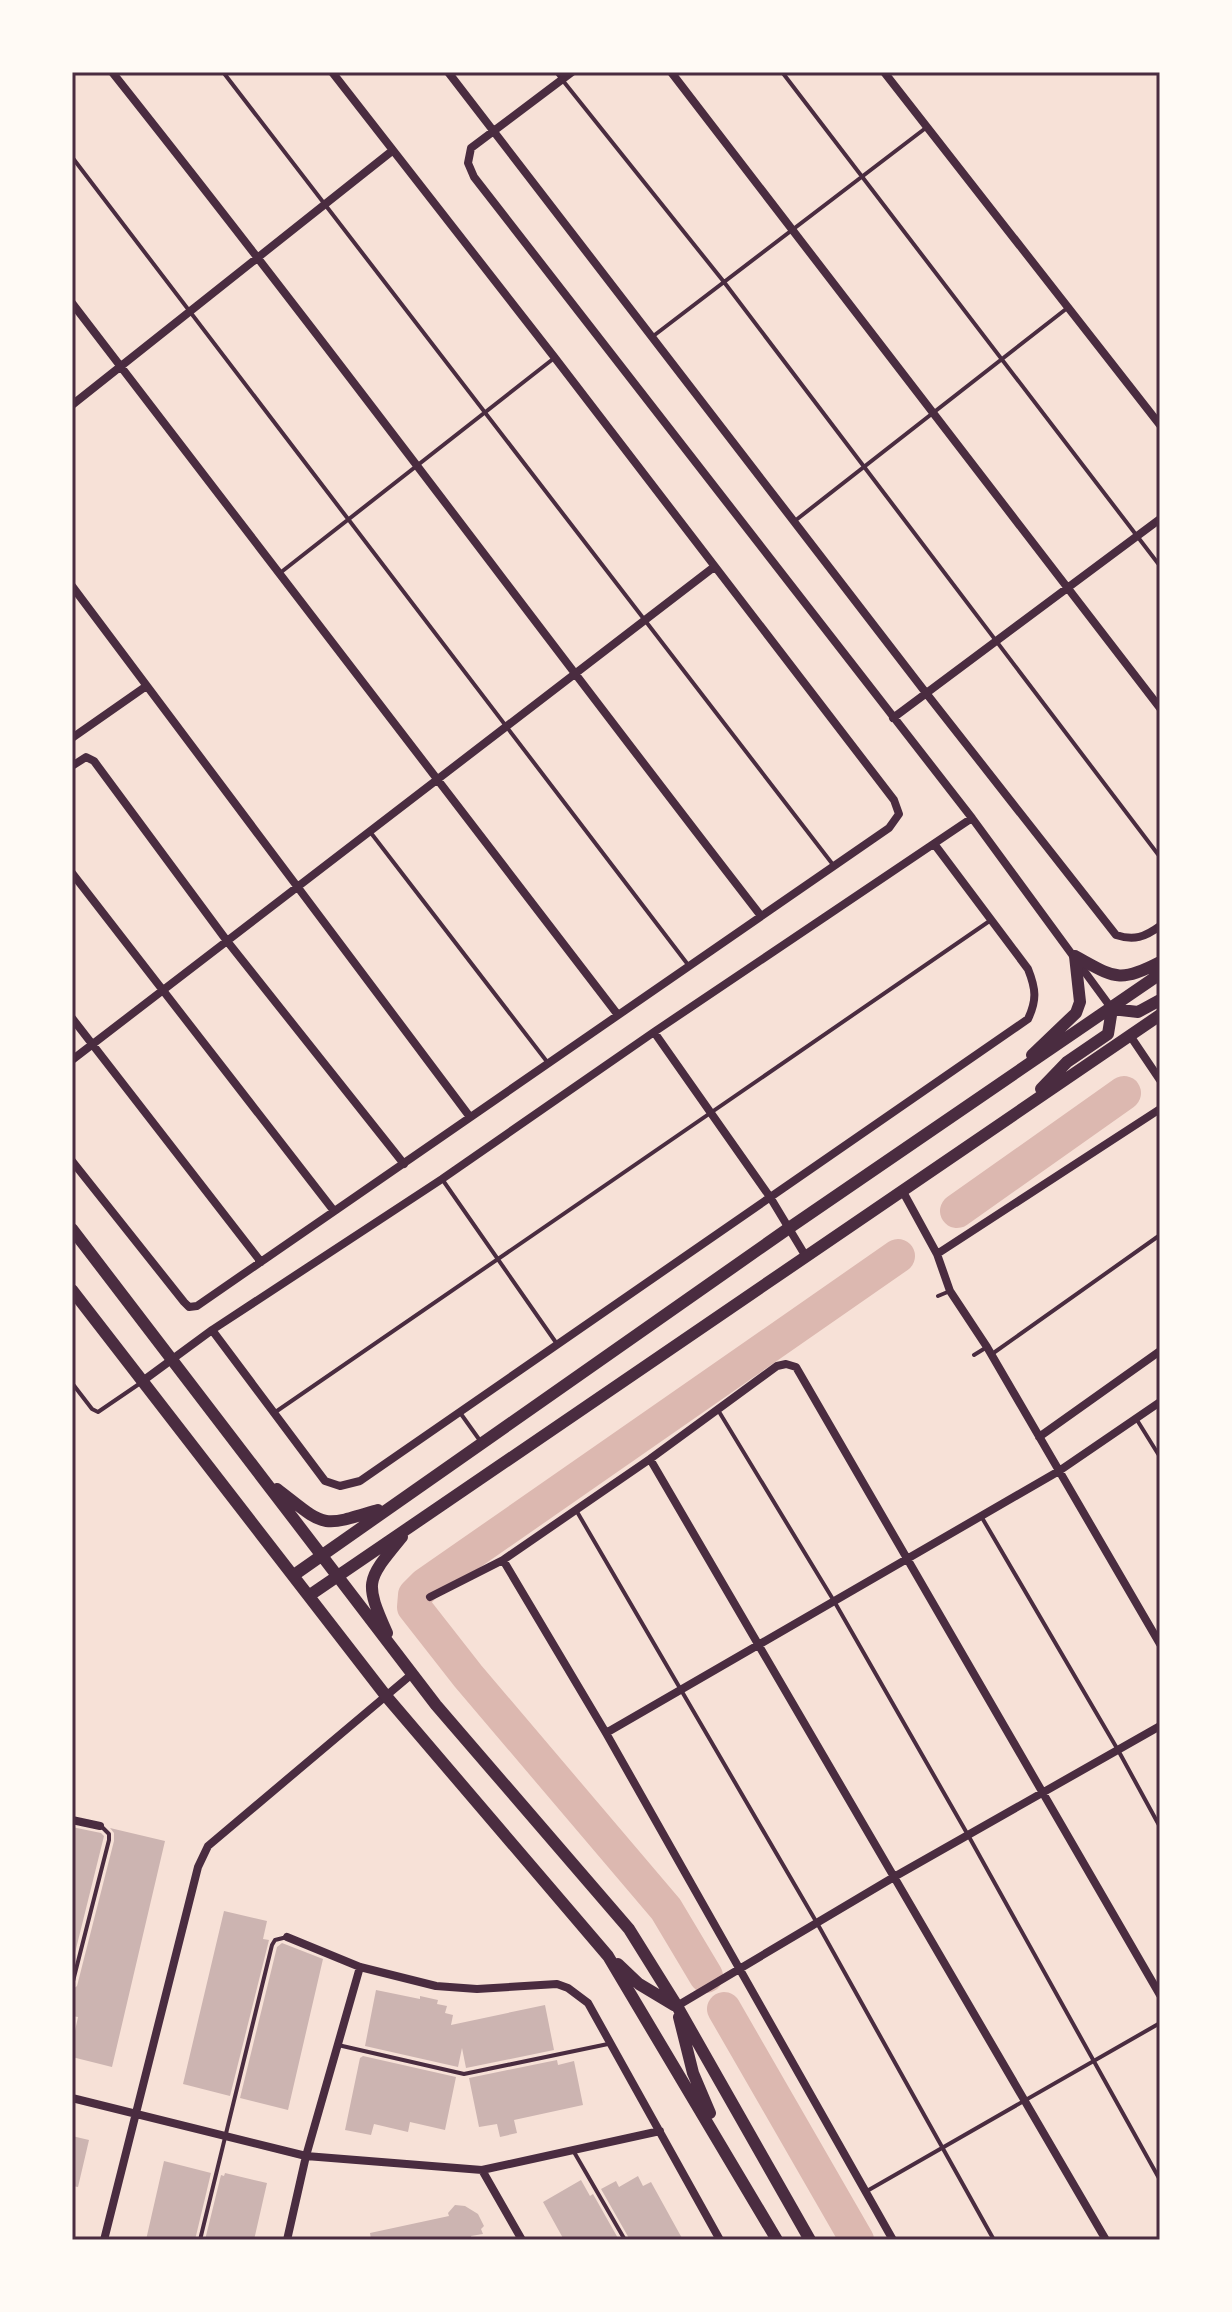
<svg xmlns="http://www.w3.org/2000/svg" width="1232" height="2312" viewBox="0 0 1232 2312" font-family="'DejaVu Sans',sans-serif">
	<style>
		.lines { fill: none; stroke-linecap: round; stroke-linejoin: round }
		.river { stroke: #dcb8b0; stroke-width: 34 }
		.building { fill: #ccb4b1 }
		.service { stroke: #4a2c40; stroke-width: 4 }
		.minor { stroke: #4a2c40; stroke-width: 8 }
		.secondary { stroke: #4a2c40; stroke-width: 12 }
		.neatline { fill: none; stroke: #4a2c40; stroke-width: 3 }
	</style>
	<rect width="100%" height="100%" fill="#f7e1d7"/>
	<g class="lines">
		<path class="river" d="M957,1211L1124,1093
			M706,1976L666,1909L468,1676L414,1607L415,1595L425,1585L898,1256
			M724,2009L857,2240"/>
	</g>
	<path class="building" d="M72,1827L101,1833L104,1836L72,1965Z
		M110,1828L165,1841L112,2067L72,2057V2045L78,2017L72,2016V1990L77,1986L114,1841V1833Z
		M224,1911L267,1921L263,1939L269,1940L230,2096L183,2084Z
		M282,1943L323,1959L288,2110L240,2098L277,1947Z
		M376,1990L420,1999V1996L438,2000L437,2004L447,2006L445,2013L453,2015L451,2025L545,2005L554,2050L466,2068L462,2048L458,2067L365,2046Z
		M363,2056L456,2077L445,2130L410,2122L408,2132L374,2124L371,2135L345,2130L360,2058Z
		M557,2060L558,2065L574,2061L583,2105L514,2120L517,2133L500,2137L497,2124L479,2127L469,2078Z
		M72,2136L89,2140L78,2187L72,2186Z
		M164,2161L211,2173L195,2240H146Z
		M225,2173L267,2183L254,2240H205L221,2175L224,2176Z
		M638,2176L643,2186L651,2182L683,2240H630L601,2189L616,2181L619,2187Z
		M581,2180L590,2196L593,2194L619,2240H564L543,2202Z
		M455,2205L465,2206L478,2214L484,2226L481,2229L483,2234L471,2236L472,2240H371L370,2233L449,2216L448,2213Z"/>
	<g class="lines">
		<path class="service" d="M223,72L834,866
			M556,72L724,282L1160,857
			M782,72L1160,566
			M72,157L689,966
			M652,337L927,127
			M796,520L1066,309
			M280,573L553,359
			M371,833L548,1063
			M442,1179L557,1344
			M938,1296L950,1291
			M992,1354L1160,1235
			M974,1355L987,1347
			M72,1383L92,1409L98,1412L142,1382
			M718,1410L834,1601L968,1835L1160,2180
			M274,1413L991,920
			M461,1414L481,1442
			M1137,1420L1160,1457
			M576,1510L817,1923L994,2240
			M981,1516L1118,1750L1160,1827
			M72,1985L109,1840V1834L102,1827
			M338,2045L464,2074L608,2044
			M574,2152L625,2240
			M867,2191L1160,2023
			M200,2240L272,1945L275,1940L287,1937"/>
		<path class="minor" d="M112,72C333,350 544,636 761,916
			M448,72L926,693L1116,935C1134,941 1145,937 1160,926
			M572,72L471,148L468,163L474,177L972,818L1112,1009
			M671,72L1160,708
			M884,72L1160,425
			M72,303L618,1015
			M72,405L392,151
			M72,586L470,1117
			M893,718L1160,519
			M72,738L145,687
			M72,766L86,757L94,761L227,941L404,1164
			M72,873L334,1211
			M72,1018L261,1262
			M654,1032L770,1197L805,1255
			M1131,1037L1160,1080
			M72,1060L714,567
			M72,1161L184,1302L189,1307L197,1306L889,828L899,814L894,800L555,358L332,72
			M902,1190L937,1254L950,1291L987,1347L1160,1644
			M937,1254L1160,1109
			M212,1330L325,1481L340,1486L360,1481L1028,1019C1037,1000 1036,989 1028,969L935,845
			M144,1380L212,1330L442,1179L654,1032L972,818
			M1039,1437L1160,1351
			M650,1459L1106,2240
			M503,1560L606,1733L893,2240
			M430,1597L503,1560L650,1459L777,1366L786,1364L796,1367L1160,1995
			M606,1733L1059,1471L1160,1402
			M72,1820L100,1826
			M287,1937L360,1967L436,1986L477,1989L557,1984L568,1988L588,2003L720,2240
			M677,2006L894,1877L1160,1726
			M72,2098L306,2156L482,2170L660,2131
			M482,2170L522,2240
			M104,2240L198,1867L208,1846L412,1674
			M287,2240L306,2156L360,1967"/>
		<path class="secondary" d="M1075,956C1114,977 1118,984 1160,962
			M1112,1009L1138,1012L1160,1000
			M1032,1055L1076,1013L1080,1002L1075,956
			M1041,1089L1067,1062L1108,1034L1112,1009
			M72,1229L436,1705L629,1929L677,2006L810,2240
			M72,1290L386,1696L608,1956L777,2240
			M277,1489C326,1527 319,1528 378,1510
			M294,1575L789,1228L1160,974
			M310,1595L1160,1015
			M387,1633C364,1581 366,1581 402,1537
			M618,1964L639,1984L674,2005
			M679,2017L693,2073L710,2113"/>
	</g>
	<rect width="1232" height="2312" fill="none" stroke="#fffaf5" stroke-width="148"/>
	<rect x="74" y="74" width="1084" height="2164" class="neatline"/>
</svg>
